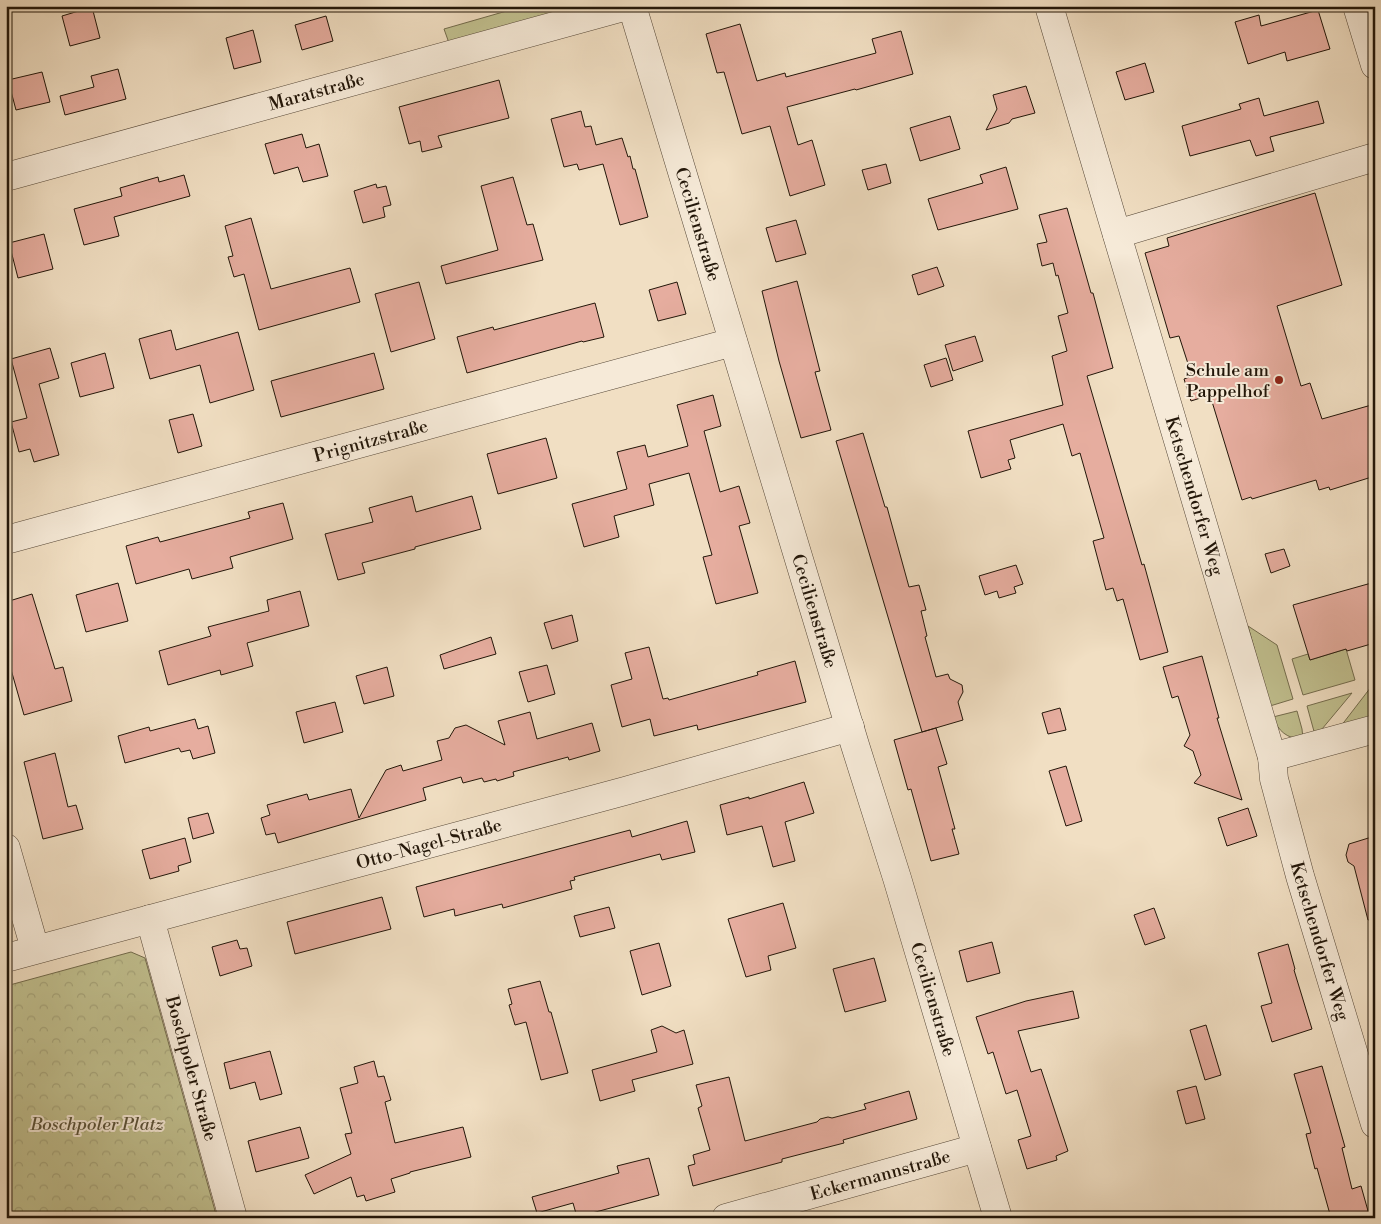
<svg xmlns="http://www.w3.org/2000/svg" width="1381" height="1224" viewBox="0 0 1381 1224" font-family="'Libre Bodoni',serif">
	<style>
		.grass { fill: #c1c08f; stroke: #726b4c }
		.park { fill: url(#park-crowns); stroke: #726b4c }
		.building { fill: #e6ad9f; stroke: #221609 }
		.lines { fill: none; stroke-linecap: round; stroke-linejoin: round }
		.minor-casing { stroke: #564838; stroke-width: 29 }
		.minor { stroke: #f6ead8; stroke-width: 28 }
		.poi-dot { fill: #8f2418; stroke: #f6ead8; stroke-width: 2 }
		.labels { text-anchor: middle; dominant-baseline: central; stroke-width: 4; stroke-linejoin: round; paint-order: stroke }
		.street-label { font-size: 18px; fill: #221609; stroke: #f6ead8 }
		.poi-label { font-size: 18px; fill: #221609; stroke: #f6ead8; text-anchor: end }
		.park-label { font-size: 18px; font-style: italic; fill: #5a5238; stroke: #f6ead8 }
	</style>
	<defs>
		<pattern id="park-crowns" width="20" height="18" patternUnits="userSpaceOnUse" patternTransform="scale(1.25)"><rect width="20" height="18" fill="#c1c08f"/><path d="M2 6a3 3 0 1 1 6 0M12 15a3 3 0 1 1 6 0" fill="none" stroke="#a6a47a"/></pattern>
	</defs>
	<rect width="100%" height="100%" fill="#f1dfc3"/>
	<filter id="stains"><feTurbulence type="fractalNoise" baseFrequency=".004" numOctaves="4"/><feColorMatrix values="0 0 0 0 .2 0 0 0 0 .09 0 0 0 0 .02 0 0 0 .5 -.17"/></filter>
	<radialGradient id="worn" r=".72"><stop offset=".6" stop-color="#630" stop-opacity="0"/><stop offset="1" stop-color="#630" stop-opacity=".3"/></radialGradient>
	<path class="grass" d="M524,6H580L449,43L444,29Z
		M1248,626L1277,645L1293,699L1270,706Z
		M1346,649L1355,680L1303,695L1292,659L1308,654L1310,660Z
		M1375,686V718L1341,726L1371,687Z
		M1352,693L1317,735H1315L1307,706Z
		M1297,711L1302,729L1303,739C1287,739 1278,731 1273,717Z"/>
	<path class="park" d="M131,952L145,958L217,1218H6V986Z"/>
	<path class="building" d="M92,7L100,38L70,46L62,16Z
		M1318,10L1330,49L1287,61L1285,52L1248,64L1235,22L1259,15L1261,26Z
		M326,16L333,41L302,50L295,25Z
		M740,24L757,81L785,73L786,77L876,53L872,39L901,31L913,74L856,90L855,89L787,107L798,145L812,140L825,185L790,196L770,126L742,134L724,72L717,73L706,34Z
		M253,30L261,62L234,69L226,38Z
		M1145,63L1154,92L1125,100L1116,72Z
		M118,69L126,99L65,115L60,96L94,87L91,76Z
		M42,72L50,102L16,110L8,80Z
		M499,80L509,118L438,136L442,147L422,152L420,141L409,144L399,107Z
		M1026,86L1035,113L1012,119L1009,123L986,130L997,109L993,95Z
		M1259,98L1264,116L1318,101L1324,123L1270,137L1274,151L1256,156L1250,140L1190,156L1182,126L1241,109L1239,104Z
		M581,111L585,127L591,126L596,145L622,138L628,157L630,156L633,169H635L648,217L620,225L603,164L579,170L577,164L564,167L551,119Z
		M950,116L960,149L920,161L910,128Z
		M302,134L306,148L319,144L328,176L303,182L298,167L274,174L265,144Z
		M886,164L891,183L868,190L862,170Z
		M1006,167L1018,209L938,230L928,199L983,183L980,175Z
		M184,175L190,196L114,217L119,236L84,245L74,209L122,196L120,188L158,177L159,182Z
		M513,177L527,225L533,224L543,260L446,284L441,266L498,250L481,186Z
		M376,184L377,188L386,186L391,205L383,207L385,217L363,223L354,191Z
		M1315,193L1342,285L1277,306L1301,386L1310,383L1322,419L1375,404V476L1330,490L1329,487L1319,490L1316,480L1252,499L1251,497L1242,500L1210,395L1191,401L1184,379L1192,376L1179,336L1170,338L1145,253L1169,246L1167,238Z
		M1067,208L1091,293H1093L1113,368L1087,376L1142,565L1144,564L1168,652L1140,660L1123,599L1117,601L1113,588L1106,590L1093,541L1104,538L1080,453L1072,456L1063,424L1010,440L1015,458L1008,460L1011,469L981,478L968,431L1063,405L1052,356L1067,351L1058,316L1068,313L1058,275L1056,276L1053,263L1042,266L1037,244L1047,242L1039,215Z
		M251,218L271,289L350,268L360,302L259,330L244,274L234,277L228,257L233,256L225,226Z
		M796,220L806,254L776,262L766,228Z
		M44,234L53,269L18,278L9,243Z
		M937,267L944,286L918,295L912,275Z
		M797,281L820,371L815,372L831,430L801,438L779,361L762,291Z
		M419,282L435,339L391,352L375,294Z
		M677,282L686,314L658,321L649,290Z
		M595,303L604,337L583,342L582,341L467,373L457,337L493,327L494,330Z
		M171,330L176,350L238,332L254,390L210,403L200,365L150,379L139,339Z
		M975,336L983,361L953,371L945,345Z
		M50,348L59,378L39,384L59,455L34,462L30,449L19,452L11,422L27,418L11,359Z
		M105,353L114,388L80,397L71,363Z
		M374,353L384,389L281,417L271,381Z
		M946,358L953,380L931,387L924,365Z
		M713,395L721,426L704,431L720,492L739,486L750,523L739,526L758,593L716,604L703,557L712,555L689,473L649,484L654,505L614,516L619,537L584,547L572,504L627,489L617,452L645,445L648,457L688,446L677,405Z
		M193,414L202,446L178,453L169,420Z
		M863,433L885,507H887L909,587L919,585L926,610L921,611L927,636L925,637L936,677L948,674L950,679L962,685L963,692L958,702L963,720L922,732L836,441Z
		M546,438L557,478L498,494L487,454Z
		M412,496L416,512L472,496L481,529L415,547V549L362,563L365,573L338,580L325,534L373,522L369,508Z
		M283,503L293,539L230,557L233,568L192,579L189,569L136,584L126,546L158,537L160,542L250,518L248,512Z
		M1284,549L1290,566L1271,573L1265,554Z
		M1016,565L1023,584L1014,587L1016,593L999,598L997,591L985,595L979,576Z
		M1375,582V640L1370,641L1371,644L1347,651L1346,649L1310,660L1293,605Z
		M118,583L128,621L86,632L76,595Z
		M300,591L309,626L247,643L253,666L221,675L220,670L168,685L159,651L211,636L208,627L269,611L267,600Z
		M32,594L55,669L63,667L72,701L24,715L6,652V602Z
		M572,615L578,641L552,649L544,623Z
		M491,637L496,654L444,669L440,655Z
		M649,647L663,699L668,698L669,700L758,675L757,672L795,661L806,702L698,730L697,725L654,736L650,719L622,727L611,685L632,679L625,653Z
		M1202,656L1219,718H1217L1242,800L1194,783L1201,775L1193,751L1184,746L1190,735L1178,696L1172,698L1163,667Z
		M547,665L555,694L528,702L519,672Z
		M387,667L394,696L364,704L356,676Z
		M335,702L343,732L304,743L296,712Z
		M1060,708L1066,730L1048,734L1042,713Z
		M530,712L537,739L592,723L600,751L569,760L568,757L513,772L514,776L497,781L496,779L484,782L482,778L463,783L461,777L423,788L426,800L278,843L275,833L266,835L261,818L270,815L267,805L307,794L309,800L351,789L359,818L386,770L401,765L403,771L442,760L437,741L449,738L455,728L466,725L505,745L498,721Z
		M195,719L198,729L208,726L215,753L193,759L190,750L181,752L179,748L125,763L118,736L149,727L150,731Z
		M936,728L947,764L938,767L955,829H952L959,854L931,861L911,789L908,790L894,740Z
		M55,753L68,807L76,805L83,829L43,839L24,762Z
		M1066,766L1082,821L1066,826L1049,771Z
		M804,782L814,813L785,822L795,861L773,867L762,826L727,835L720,805L749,797V799Z
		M1248,808L1257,836L1227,846L1218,818Z
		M208,813L214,833L193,839L188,818Z
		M687,821L695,852L662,860L660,854L574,877L575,880L570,881L572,889L503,908L502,904L455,916L454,909L424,917L416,887L630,830L632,837Z
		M1375,836V919L1368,920L1354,866L1348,862L1346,855L1349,844Z
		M185,838L191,862L178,866L179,871L150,879L142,850Z
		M382,897L391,929L295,954L287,922Z
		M783,903L796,948L768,956L771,970L746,977L728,919Z
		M609,907L615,928L580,937L574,916Z
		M1154,908L1165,938L1145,945L1134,915Z
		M237,940L240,949L247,948L252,966L220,976L212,947Z
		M992,942L1000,973L967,982L959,951Z
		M659,943L671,986L642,995L630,951Z
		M1288,944L1295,969L1294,970L1312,1029L1272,1042L1261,1006L1272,1003L1258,953Z
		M874,958L886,1001L845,1012L833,969Z
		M540,981L549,1012H551L568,1073L541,1080L526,1022L515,1025L509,1005L512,1004L508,989Z
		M1073,991L1079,1018L1018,1031L1031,1072L1041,1069L1068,1151L1056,1156L1057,1160L1027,1169L1018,1140L1031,1136L1017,1090L1006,1094L993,1052L988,1054L976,1017L1026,1001Z
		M1206,1025L1221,1075L1205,1080L1190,1030Z
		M662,1026L676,1033L684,1030L693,1064L632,1080L635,1091L600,1101L592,1070L657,1052L651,1030Z
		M270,1051L282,1094L260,1100L255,1082L230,1089L224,1063Z
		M374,1061L378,1077L384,1076L391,1100L385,1102L395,1143L463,1127L471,1157L410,1172V1173L391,1179L395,1192L366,1201L364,1195L357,1197L351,1177L314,1194L305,1175L351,1154L345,1134L352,1133L340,1088L358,1083L354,1067Z
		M1322,1066L1345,1147L1342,1148L1352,1189L1361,1186L1370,1218H1331L1317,1168L1315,1169L1306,1134L1311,1133L1294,1074Z
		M729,1077L745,1141L817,1122L820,1119L828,1117L832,1118L866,1109L864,1104L909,1091L917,1119L843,1140L844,1143L782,1159V1162L693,1186L688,1166L695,1164L693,1155L710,1150L698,1108L702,1106L696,1085Z
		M1196,1086L1205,1119L1186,1124L1177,1091Z
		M300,1127L309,1158L256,1172L248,1141Z
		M649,1158L659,1195L577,1217L573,1203L537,1213L532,1197L619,1173L617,1166Z"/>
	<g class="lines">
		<g class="minor-casing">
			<g id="minor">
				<path id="s1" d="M632,6L855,745L897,878L998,1218"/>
				<path id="s2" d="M1049,6L1272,757L1274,779L1300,876L1375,1124"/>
				<path d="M1357,6L1375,65"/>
				<path id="s3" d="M6,177L627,6"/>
				<path d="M1117,234L1375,157"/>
				<path id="s4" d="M6,540L733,342"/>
				<path d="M1272,757L1375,729"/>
				<path d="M6,848L35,949"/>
				<path id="s5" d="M150,919L233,1218"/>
				<path id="s6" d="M6,958L625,791L850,727"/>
				<path id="s7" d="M726,1218L977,1148"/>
			</g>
		</g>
		<use href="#minor" class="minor"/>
	</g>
	<circle class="poi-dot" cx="1279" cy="380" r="5"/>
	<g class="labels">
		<g class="street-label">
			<text stroke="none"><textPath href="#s3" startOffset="322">Maratstraße</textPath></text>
			<text stroke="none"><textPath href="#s1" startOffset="228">Cecilienstraße</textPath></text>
			<text stroke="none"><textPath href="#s4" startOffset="378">Prignitzstraße</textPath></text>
			<text stroke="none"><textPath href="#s2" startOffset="511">Ketschendorfer Weg</textPath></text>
			<text stroke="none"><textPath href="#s1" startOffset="632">Cecilienstraße</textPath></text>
			<text stroke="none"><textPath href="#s6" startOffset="438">Otto-Nagel-Straße</textPath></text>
			<text stroke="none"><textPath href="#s2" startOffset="974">Ketschendorfer Weg</textPath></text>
			<text stroke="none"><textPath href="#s1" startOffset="1038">Cecilienstraße</textPath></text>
			<text stroke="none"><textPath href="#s5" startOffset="155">Boschpoler Straße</textPath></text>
			<text stroke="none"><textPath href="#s7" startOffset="160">Eckermannstraße</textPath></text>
		</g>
		<g class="poi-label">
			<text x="1269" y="370">Schule am<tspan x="1269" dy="21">Pappelhof</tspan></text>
		</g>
		<g class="park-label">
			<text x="97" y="1124">Boschpoler Platz</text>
		</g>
	</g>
	<rect width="1381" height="1224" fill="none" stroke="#f1dfc3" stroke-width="25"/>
	<rect x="8" y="8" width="1366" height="1209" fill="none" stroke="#221609" stroke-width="2.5"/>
	<rect x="12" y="12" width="1356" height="1199" fill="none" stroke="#221609"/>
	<rect width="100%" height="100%" filter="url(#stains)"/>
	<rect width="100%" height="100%" fill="url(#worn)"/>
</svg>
